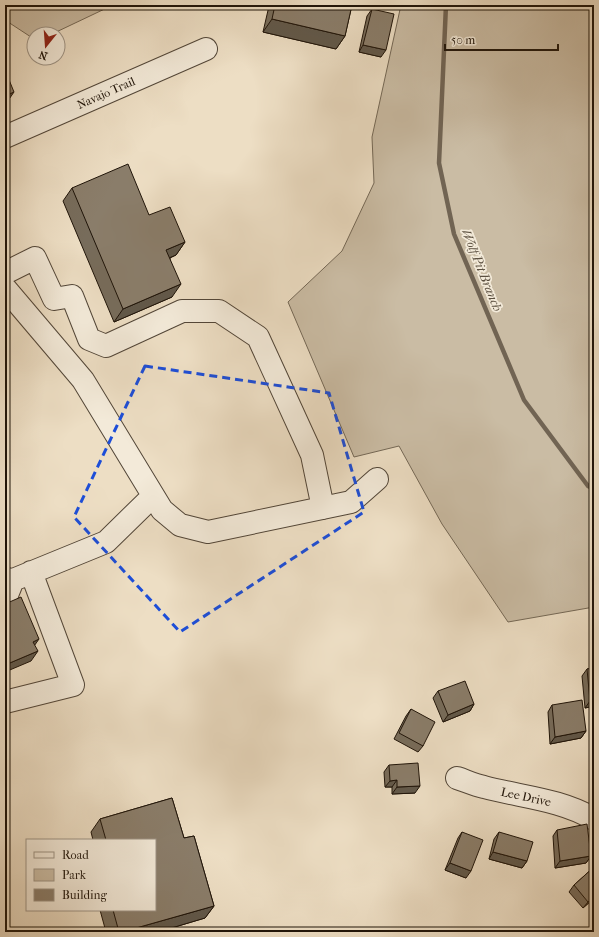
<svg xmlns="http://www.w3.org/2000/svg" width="599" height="937" viewBox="0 0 599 937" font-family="'IM FELL French Canon',serif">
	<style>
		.green { fill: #cabca4; stroke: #746856 }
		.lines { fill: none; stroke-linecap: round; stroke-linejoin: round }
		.stream { stroke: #716453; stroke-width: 4.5 }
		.minor-casing { stroke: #524638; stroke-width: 24 }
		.minor { stroke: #f3ead9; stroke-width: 22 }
		.wall { fill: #776c5b; stroke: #1f1409 }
		.shaded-wall { fill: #61584a; stroke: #1f1409 }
		.building { fill: #8a7d6a; stroke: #1f1409 }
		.marked { fill: none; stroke: #1d4ed8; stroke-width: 3; stroke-dasharray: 8 5; stroke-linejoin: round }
		.labels { text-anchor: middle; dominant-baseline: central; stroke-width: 3.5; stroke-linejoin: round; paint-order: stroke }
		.street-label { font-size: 12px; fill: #1f1409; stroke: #f3ead9 }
		.water-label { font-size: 13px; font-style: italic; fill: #5c5040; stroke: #f3ead9 }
	</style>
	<rect width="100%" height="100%" fill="#eddec4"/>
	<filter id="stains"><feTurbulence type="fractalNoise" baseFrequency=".005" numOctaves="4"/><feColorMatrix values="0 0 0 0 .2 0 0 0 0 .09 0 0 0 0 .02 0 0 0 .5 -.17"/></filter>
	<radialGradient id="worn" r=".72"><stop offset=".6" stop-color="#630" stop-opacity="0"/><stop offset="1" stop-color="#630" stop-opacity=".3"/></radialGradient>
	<path class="green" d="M5,5H113L52,34H34V39L5,20Z
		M401,5H594V607L508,622L442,524L399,446L354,457L288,302L342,251L374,183L372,137Z"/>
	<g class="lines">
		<path class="stream" d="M446,5L439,163L454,234L524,400L588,486L594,489"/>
		<g class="minor-casing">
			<path id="minor" d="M5,137L206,49
				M5,273L35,258L54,299L72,296L89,339L106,346L182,311H219L258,337L312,455L323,508
				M5,288L83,380L162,510L180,525L208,532L351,502L377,479
				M5,579L13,580L106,542L153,496
				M5,600L13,580
				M5,702L73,685L31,572
				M457,778C466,781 475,785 484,787C521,797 560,799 594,819"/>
		</g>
		<use href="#minor" class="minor"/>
	</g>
	<path class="wall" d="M263,5H352L345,36L336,49L263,32L269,6Z
		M372,9L381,57L359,52L367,16Z
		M72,188L149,215L185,242L176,255L170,258L172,297L114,322L63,201Z
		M594,668V706L585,708L582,676L587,669Z
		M438,691L474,704L470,711L443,722L433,698Z
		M552,705L586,731L581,738L550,744L548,712Z
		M411,709L423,746L418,752L394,739L406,716Z
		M389,765L415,793L392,794V787H385L384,772Z
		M172,798L184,838L194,836L214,906L205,918L158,932H106L100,910H155V840H93L91,832L100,819Z
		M557,830L591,856L586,863L555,868L553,836Z
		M462,832L466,878L445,870L458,838Z
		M499,832L527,861L522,868L489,859L494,839Z
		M594,867V902L592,900L583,908L569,892L574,885Z"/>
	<path class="shaded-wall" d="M272,19L345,36L336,49L263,32Z
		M363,45L386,50L381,57L359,52Z
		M14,92L5,105V96Z
		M185,242L176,255L157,263L166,250Z
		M181,284L172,297L114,322L123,309Z
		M39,639L32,649L33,642Z
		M38,651L31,661L5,672V665Z
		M594,700V706L585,708L590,701Z
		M474,704L470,711L443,722L448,715Z
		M586,731L581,738L550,744L555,737Z
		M397,780L392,787H385L390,781Z
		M420,786L415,793L392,794L397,787Z
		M493,852L527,861L522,868L489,859Z
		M591,856L586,863L555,868L560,861Z
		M450,863L471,871L466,878L445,870Z
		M594,896V898L592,900L583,908L588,902Z
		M214,906L205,918L158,932H122Z"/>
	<path class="building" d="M275,5H352L345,36L272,19Z
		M372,9L394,14L386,50L363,45Z
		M5,70L14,92L5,96Z
		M128,164L149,215L170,207L185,242L166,250L181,284L123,309L72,188Z
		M21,597L39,639L33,642L38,651L5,665V604Z
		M594,668V700L590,701L587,669Z
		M465,681L474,704L448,715L438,691Z
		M582,700L586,731L555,737L552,705Z
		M411,709L435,722L423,746L399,733Z
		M418,763L420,786L397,787V780L390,781L389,765Z
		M172,798L184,838L194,836L214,906L122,932H119L113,910H155V840H106L100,819Z
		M587,824L591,856L560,861L557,830Z
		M462,832L483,840L471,871L450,863Z
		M499,832L533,842L527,861L493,852Z
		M594,867V896L588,902L574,885Z"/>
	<path class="marked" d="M145,366L329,393L364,512L180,632L74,517Z"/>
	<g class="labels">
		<g class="street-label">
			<text transform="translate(106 93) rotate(-24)">Navajo Trail</text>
			<text transform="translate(526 797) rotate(12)">Lee Drive</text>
		</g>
		<g class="water-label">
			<text transform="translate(482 270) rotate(68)">Wolf Pit Branch</text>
		</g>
	</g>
	<rect width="599" height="937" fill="none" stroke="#eddec4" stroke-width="20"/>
	<rect x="6" y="6" width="587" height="925" fill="none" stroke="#1f1409" stroke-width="2"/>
	<rect x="10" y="10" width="579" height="917" fill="none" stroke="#1f1409"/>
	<rect x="26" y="839" width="130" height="72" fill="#f3ead9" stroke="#9e9486"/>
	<rect x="34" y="852" width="20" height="6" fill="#f3ead9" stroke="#9e9486"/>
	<text x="62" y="859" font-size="12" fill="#1f1409">Road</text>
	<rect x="34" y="869" width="20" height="12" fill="#cabca4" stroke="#9e9486"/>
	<text x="62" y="879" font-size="12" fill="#1f1409">Park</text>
	<rect x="34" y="889" width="20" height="12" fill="#8a7d6a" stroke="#9e9486"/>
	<text x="62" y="899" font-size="12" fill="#1f1409">Building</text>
	<g transform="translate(46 46) rotate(197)"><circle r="19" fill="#f3ead9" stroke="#9e9486"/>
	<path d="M0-3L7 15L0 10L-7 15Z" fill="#8f2418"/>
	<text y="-6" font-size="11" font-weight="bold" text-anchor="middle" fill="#1f1409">N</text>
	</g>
	<path d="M445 44v6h113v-6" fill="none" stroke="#1f1409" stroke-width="2"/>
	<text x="451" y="44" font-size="12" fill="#1f1409" stroke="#f3ead9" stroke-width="3" paint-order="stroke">50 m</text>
	<rect width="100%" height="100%" filter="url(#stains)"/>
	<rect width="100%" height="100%" fill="url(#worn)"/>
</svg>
